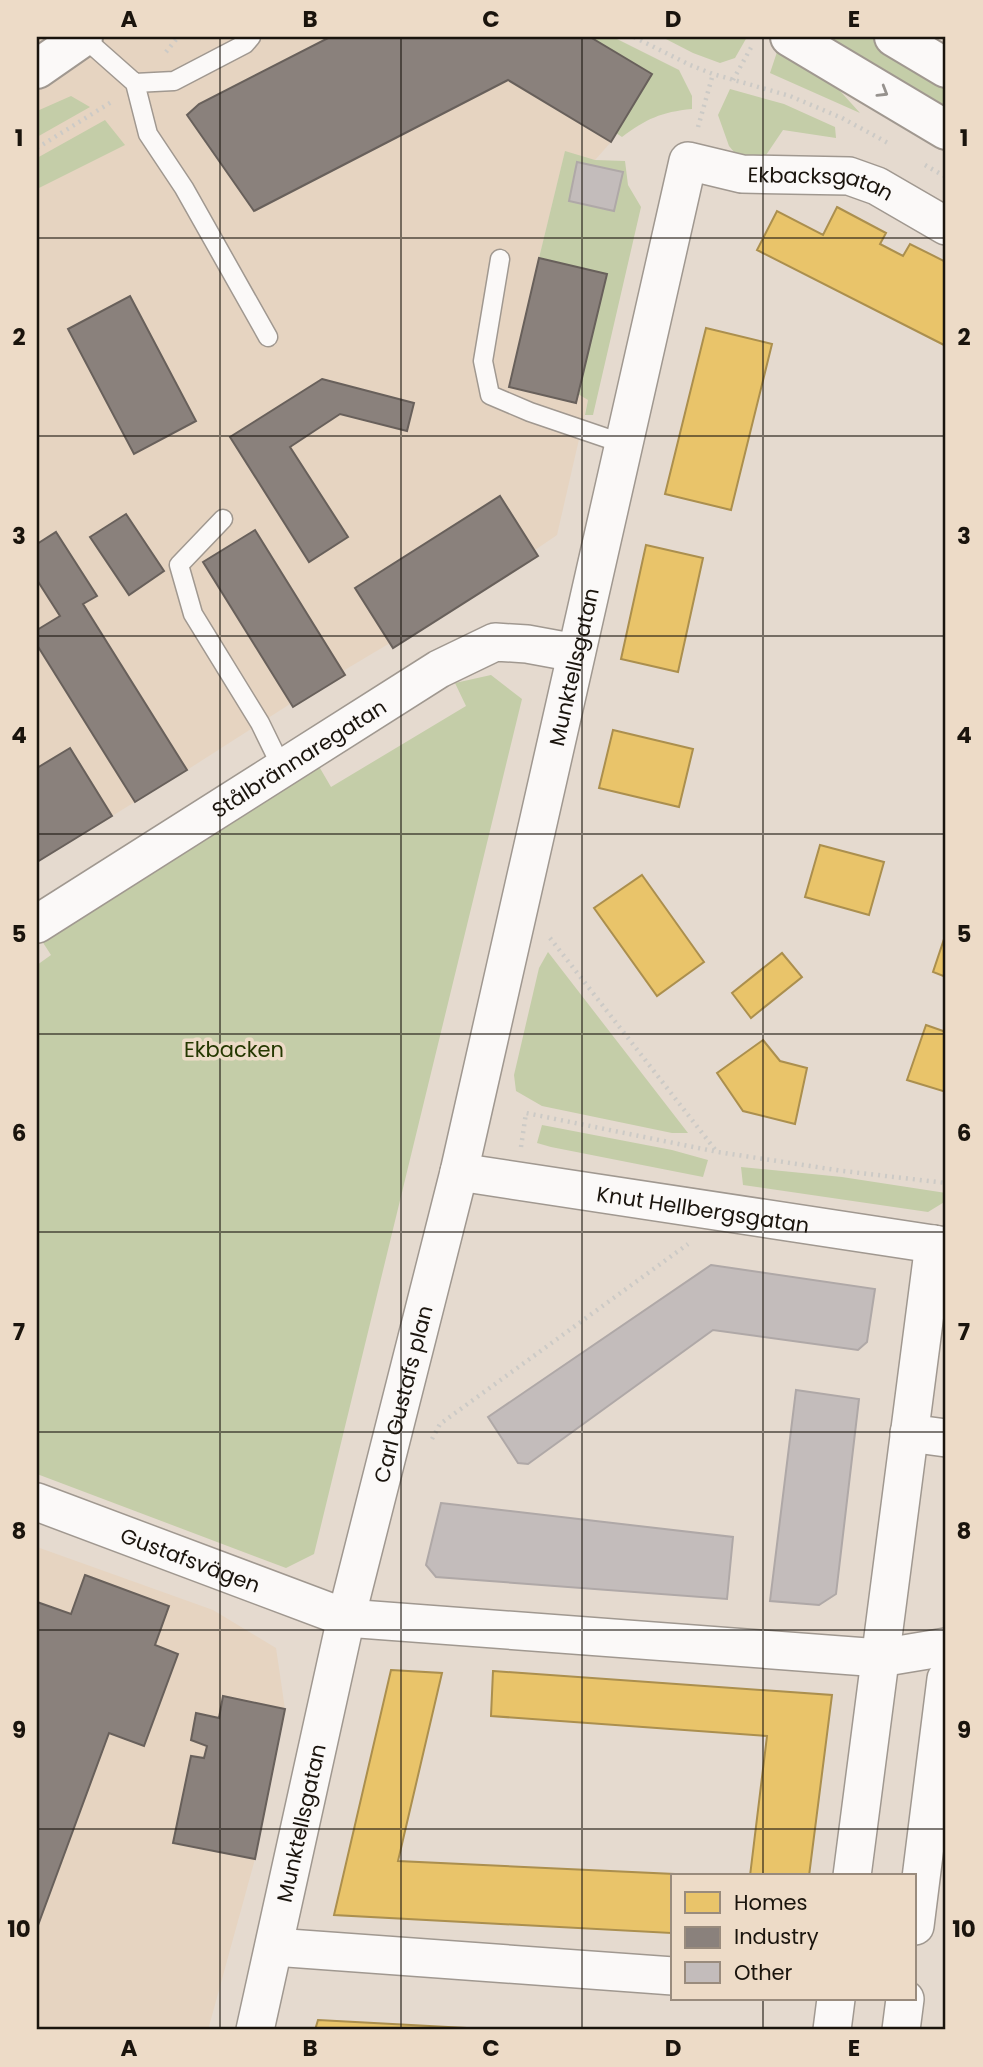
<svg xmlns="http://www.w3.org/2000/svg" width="983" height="2067" viewBox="0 0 983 2067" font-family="Poppins,sans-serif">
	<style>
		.built { fill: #e6d4c1 }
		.green { fill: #c4cda8 }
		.homes { fill: #e9c46a; stroke: #ab8f4e; stroke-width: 2 }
		.industry { fill: #8a817c; stroke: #68605b; stroke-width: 2 }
		.building { fill: #c3bcbb; stroke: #afa8a7; stroke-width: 2 }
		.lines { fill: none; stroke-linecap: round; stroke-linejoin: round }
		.service-casing { stroke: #a09890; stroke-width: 21 }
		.minor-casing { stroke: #a09890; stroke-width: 40 }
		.tertiary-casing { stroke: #a09890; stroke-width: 42 }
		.secondary-casing { stroke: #a09890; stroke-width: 42 }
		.path { stroke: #cccac6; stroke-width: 4.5; stroke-dasharray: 2 5; stroke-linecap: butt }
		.service { stroke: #fbf9f8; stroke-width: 18 }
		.minor { stroke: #fbf9f8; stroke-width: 37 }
		.tertiary { stroke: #fbf9f8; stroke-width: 38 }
		.secondary { stroke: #fbf9f8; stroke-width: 38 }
		.oneway { stroke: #96928e }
		.grid { fill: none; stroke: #1a140d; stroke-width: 2; stroke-opacity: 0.55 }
		.labels { text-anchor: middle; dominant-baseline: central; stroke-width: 7; stroke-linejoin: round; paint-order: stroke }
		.street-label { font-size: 21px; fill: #1a140d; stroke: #eddbc7 }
		.park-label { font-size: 21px; fill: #253801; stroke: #eddbc7 }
		.neatline { fill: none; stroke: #1a140d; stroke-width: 2.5 }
		.grid-label { font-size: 23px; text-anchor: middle; font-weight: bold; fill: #1a140d }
	</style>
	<rect width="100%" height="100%" fill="#e5dacf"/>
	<path class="built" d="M37,37H590L652,74L611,142L595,160L565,152L539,258L607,274L579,394L588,400L557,535L535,550L538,556L393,648L390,643L343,671L345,675L293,707L290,704L187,770L37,862Z
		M37,1547L213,1610L276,1648L285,1709L255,1859L208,2030H37Z"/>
	<path class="green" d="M590,37H613L679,70L692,96V109C661,112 646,119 622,137L616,133L652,74Z
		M662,37H747L735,58L720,63L693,53Z
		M806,37H870L946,84V122Z
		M779,46L823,72L860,113L770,73Z
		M730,89L784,104L835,127L836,138L783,130L760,164H744L729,146L718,115Z
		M71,96L90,107L37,137V111Z
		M105,120L125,145L37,189V158Z
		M565,151L595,160L625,161L628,185L641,207L593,415H585L588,400L578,394L607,274L539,258Z
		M491,675L522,699L314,1554L286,1568L37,1474V965L51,955L40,938L317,763L331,787L466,706L455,683Z
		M548,952L688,1133H672L542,1106L516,1091L514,1075L539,968Z
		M542,1125L672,1150L708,1160L703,1177L551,1147L537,1143Z
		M741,1167L842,1177L946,1193V1201L928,1212L743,1185Z"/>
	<path class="homes" d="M837,207L886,233L880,244L903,256L910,244L946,262V346L757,250L777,211L823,235Z
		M706,328L772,344L731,510L665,494Z
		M646,545L703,558L678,672L621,659Z
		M613,730L693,749L679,807L599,788Z
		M820,845L884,862L869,915L805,897Z
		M642,875L704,962L657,996L594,908Z
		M946,933V977L933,972Z
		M782,953L802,977L751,1018L732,993Z
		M926,1025L946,1032V1092L907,1080Z
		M763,1040L780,1061L807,1068L795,1124L743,1111L717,1073Z
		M391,1670L442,1673L398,1861L674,1874L671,1933L334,1915Z
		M493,1671L832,1695L809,1876H750L767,1736L491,1716Z
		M318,2020L504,2030H315Z"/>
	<path class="industry" d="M330,37H590L652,74L611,142L508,80L254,211L187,115L199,104Z
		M539,258L607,274L576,403L509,387Z
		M130,296L196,421L134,454L68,329Z
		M322,379L414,403L407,431L340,414L290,447L348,537L309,562L230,437Z
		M500,496L538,556L393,648L355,588Z
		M126,514L164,571L129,595L90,537Z
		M255,530L345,675L293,707L203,562Z
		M56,532L97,596L83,604L187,770L135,802L37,645V630L60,616L37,580V544Z
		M70,748L112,816L37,862V768Z
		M85,1575L169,1606L155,1645L178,1654L144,1746L109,1733L37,1928V1602L71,1614Z
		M223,1696L285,1709L255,1859L173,1843L191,1756L204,1758L207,1746L191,1740L196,1713L219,1718Z"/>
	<path class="building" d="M577,162L623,172L614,211L569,201Z
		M711,1265L875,1289L867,1342L858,1350L713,1330L528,1464L518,1463L488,1417Z
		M796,1390L859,1399L836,1594L819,1605L770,1601Z
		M441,1503L733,1537L727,1599L436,1577L426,1565Z"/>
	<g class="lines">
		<g class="service-casing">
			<path id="service" d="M83,37L135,83L174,81L245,44L251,37
				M135,83L148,134L184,188L268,337
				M500,259L483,361L490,395L530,412L624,444
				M223,519L179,565L193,614L260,723L282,768"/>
		</g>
		<g class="minor-casing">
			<g id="minor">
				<path id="s1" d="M37,924L439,669L495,642L527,644L576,653"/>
				<path id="s2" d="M459,1172L946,1246"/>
				<path d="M909,1433L946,1438"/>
				<path id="s3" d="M37,1502L346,1618L880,1658L946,1647"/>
				<path d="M852,1876L934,1244"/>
				<path d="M915,1926L946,1679"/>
				<path d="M274,1947L673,1976"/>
				<path id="s4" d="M255,2030L346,1618L459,1172L688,161L742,174L849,176L877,186L946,226"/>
				<path d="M832,2030L836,1999"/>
				<path d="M901,2030L905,1999"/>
			</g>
		</g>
		<g class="tertiary-casing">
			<path id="tertiary" d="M37,69L83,37"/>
		</g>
		<g class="secondary-casing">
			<path id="secondary" d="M790,37L946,130
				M894,37L946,68"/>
		</g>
		<path class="path" d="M634,37L690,65L713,74L790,96L842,118L888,143
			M166,52L178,37
			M733,80L753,44
			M698,127L713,74
			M37,148L113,101
			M925,165L946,177
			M550,938L717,1152
			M521,1147L526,1113L718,1152L843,1171L946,1183
			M432,1439L440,1424L688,1244"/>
		<use href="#service" class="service"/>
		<use href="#minor" class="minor"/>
		<use href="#tertiary" class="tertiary"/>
		<use href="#secondary" class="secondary"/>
	</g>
	<defs><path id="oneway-chevron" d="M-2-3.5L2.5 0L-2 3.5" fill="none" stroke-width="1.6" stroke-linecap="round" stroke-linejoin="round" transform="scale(1.75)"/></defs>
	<use class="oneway" href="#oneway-chevron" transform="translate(883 92) rotate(31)"/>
	<path class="grid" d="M220,37V2030M401,37V2030M582,37V2030M763,37V1876M37,238H946M37,436H946M37,636H946M37,834H946M37,1034H946M37,1232H946M37,1432H946M37,1630H946M37,1829H946M763,1999V2030"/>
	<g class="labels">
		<g class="street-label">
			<text stroke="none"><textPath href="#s4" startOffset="2054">Ekbacksgatan</textPath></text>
			<text stroke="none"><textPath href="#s4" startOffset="1400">Munktellsgatan</textPath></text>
			<text stroke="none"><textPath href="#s1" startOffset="310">Stålbrännaregatan</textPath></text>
			<text stroke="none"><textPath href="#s2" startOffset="247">Knut Hellbergsgatan</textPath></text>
			<text stroke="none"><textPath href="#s4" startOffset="653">Carl Gustafs plan</textPath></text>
			<text stroke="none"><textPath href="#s3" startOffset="164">Gustafsvägen</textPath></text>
			<text stroke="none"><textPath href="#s4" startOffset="212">Munktellsgatan</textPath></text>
		</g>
		<g class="park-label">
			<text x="234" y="1049">Ekbacken</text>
		</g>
	</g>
	<rect width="983" height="2067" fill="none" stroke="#eddbc7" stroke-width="77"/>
	<rect x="671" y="1874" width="245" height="126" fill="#eddbc7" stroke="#998b7d" stroke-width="2"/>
	<rect x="685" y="1892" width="35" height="21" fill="#e9c46a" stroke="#998b7d" stroke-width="2"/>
	<text x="734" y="1910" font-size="21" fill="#1a140d">Homes</text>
	<rect x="685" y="1927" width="35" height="21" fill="#8a817c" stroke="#998b7d" stroke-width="2"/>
	<text x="734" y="1944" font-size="21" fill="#1a140d">Industry</text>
	<rect x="685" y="1962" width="35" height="21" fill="#c3bcbb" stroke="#998b7d" stroke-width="2"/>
	<text x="734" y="1980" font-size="21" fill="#1a140d">Other</text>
	<rect x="38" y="38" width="906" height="1990" class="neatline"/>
	<g class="grid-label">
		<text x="129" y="27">A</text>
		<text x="310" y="27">B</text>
		<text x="491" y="27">C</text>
		<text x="673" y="27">D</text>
		<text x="854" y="27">E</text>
		<text x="19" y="146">1</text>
		<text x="964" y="146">1</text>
		<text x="19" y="345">2</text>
		<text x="964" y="345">2</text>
		<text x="19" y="544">3</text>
		<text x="964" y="544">3</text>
		<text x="19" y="743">4</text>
		<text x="964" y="743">4</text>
		<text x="19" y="942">5</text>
		<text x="964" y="942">5</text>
		<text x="19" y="1141">6</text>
		<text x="964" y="1141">6</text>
		<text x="19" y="1340">7</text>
		<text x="964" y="1340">7</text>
		<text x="19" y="1539">8</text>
		<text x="964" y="1539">8</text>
		<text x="19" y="1738">9</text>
		<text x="964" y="1738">9</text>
		<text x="19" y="1937">10</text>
		<text x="964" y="1937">10</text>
		<text x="129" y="2056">A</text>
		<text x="310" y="2056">B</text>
		<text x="491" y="2056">C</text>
		<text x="673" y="2056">D</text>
		<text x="854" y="2056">E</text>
	</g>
</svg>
